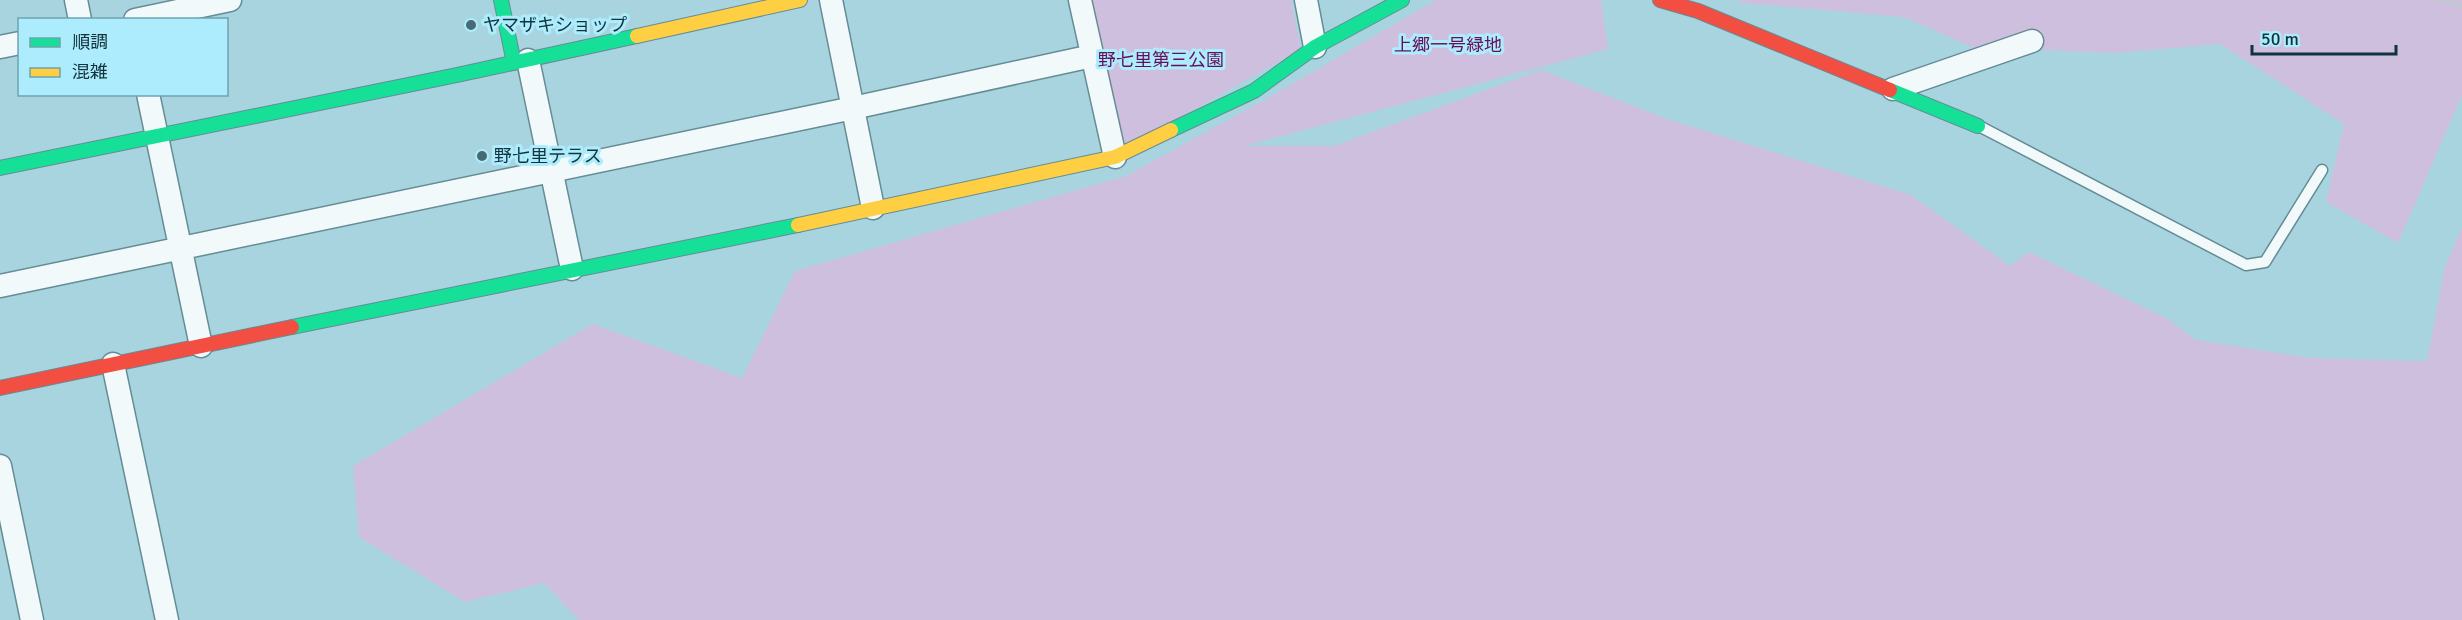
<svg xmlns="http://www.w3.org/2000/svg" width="2462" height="620" viewBox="0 0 2462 620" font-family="Signika,'Noto Sans JP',sans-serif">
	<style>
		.green { fill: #cfbfde }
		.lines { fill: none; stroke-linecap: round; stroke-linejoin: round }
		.lane-casing { stroke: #658c95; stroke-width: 13 }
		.street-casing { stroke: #658c95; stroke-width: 25 }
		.fast-casing { stroke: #658c95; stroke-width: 16 }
		.slow-casing { stroke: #658c95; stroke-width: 16 }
		.jam-casing { stroke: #658c95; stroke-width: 16 }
		.path { stroke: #bccacd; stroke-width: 4; stroke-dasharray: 6 3; stroke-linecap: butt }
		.lane { stroke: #f2f9fa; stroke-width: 10 }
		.street { stroke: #f2f9fa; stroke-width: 22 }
		.fast { stroke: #16e098; stroke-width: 14 }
		.slow { stroke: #ffcf43; stroke-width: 14 }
		.jam { stroke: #f24e42; stroke-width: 14 }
		.poi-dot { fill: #466b75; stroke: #adecfd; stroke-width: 2 }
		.labels { text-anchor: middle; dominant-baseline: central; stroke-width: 6; stroke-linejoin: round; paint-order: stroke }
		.poi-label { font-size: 18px; fill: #11333c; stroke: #adecfd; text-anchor: start }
		.park-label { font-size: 18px; fill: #670f58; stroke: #adecfd }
	</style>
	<rect width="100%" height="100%" fill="#a8d4e0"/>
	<path class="green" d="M1089,0H1291L1301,49L1118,152Z
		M1436,0H1601L1608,49L1244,146H1334L1541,70L1670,120L1911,195L2010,266L2029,252L2166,318L2196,340L2310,358L2427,361L2445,267L2462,227V620H579L544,583L465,602L359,537L353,466L593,324L742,378L795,271L1126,176L1275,94Z
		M1736,0H2462V95L2398,243L2326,202L2344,124L2220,44L2114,53L1972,47L1904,17L1743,3Z"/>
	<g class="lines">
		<g class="lane-casing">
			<path id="lane" d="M1979,126L2246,265L2265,262L2322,170"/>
		</g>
		<g class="street-casing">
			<path id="street" d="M76,0L80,20
				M831,0L873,208
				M1080,0L1115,157
				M1306,0L1315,47
				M135,20L230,0
				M0,47L20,43
				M528,60L572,269
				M1893,89L2032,41
				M148,94L201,346
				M0,286L853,108L1092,56
				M113,364L167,620
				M0,466L32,620"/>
		</g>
		<g class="fast-casing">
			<path id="fast" d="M501,0L514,63
				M1890,90L1978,126
				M1171,130L1254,91L1315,47L1402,0
				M0,168L457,75L637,36
				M292,327L798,225"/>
		</g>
		<g class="slow-casing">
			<path id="slow" d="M637,36L800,0
				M798,225L1115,157L1171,130"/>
		</g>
		<g class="jam-casing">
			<path id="jam" d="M1660,0L1698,11L1890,90
				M0,388L292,327"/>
		</g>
		<path class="path" d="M2438,0L2462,6"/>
		<use href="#lane" class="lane"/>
		<use href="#street" class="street"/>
		<use href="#fast" class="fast"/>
		<use href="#slow" class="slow"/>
		<use href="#jam" class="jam"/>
	</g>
	<g class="poi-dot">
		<circle cx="471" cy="25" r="6"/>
		<circle cx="482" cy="156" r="6"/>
	</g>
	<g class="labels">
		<g class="poi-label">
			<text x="483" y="25">ヤマザキショップ</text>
			<text x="494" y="156">野七里テラス</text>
		</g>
		<g class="park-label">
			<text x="1448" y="45">上郷一号緑地</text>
			<text x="1161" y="60">野七里第三公園</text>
		</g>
	</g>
	<rect x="18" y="18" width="210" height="78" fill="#adecfd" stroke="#6fa2b0" stroke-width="1.5"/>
	<rect x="30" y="38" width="30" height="9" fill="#16e098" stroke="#6fa2b0" stroke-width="1.5"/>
	<text x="72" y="48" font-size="18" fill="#11333c">順調</text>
	<rect x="30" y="68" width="30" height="9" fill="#ffcf43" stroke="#6fa2b0" stroke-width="1.5"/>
	<text x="72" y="78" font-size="18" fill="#11333c">混雑</text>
	<path d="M2252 45v9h144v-9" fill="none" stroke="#11333c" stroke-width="3"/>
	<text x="2261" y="45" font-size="18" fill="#11333c" stroke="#adecfd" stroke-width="4.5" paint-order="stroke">50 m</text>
</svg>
